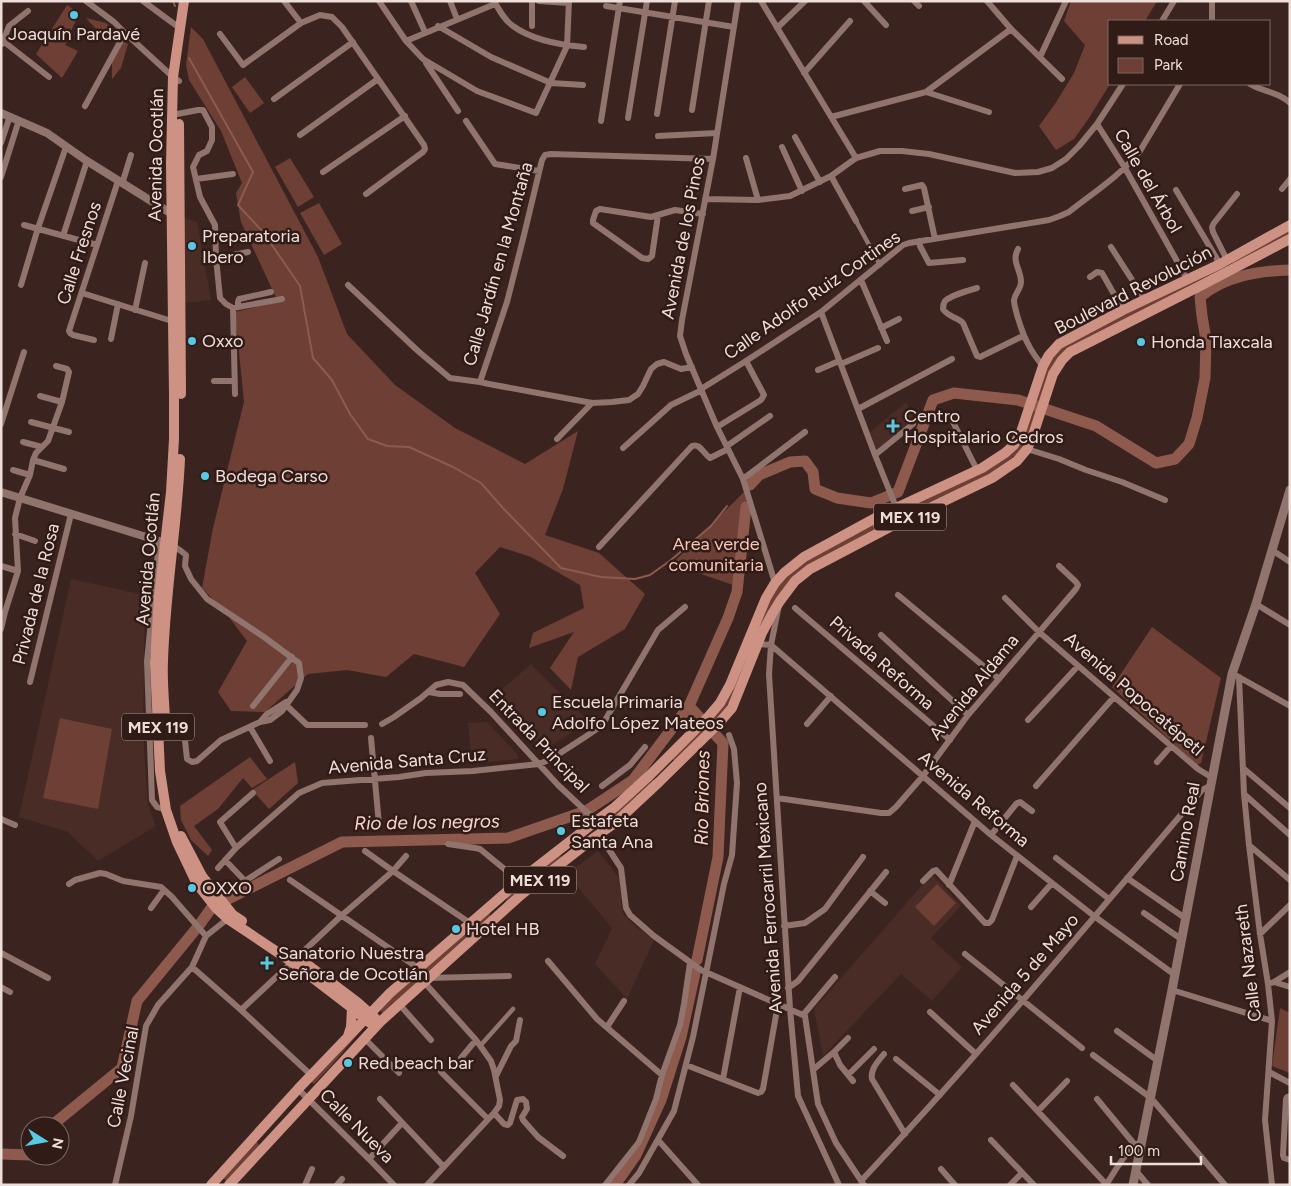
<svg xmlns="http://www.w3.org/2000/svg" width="1291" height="1186" viewBox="0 0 1291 1186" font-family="Figtree,sans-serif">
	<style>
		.built { fill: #492c25 }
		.green { fill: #6e3f34 }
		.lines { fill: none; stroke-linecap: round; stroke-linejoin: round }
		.stream { stroke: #8e5a4e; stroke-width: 2 }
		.river { stroke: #8e5a4e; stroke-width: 11 }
		.pedestrian { stroke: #90746d; stroke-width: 4.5 }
		.minor { stroke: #90746d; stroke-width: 6 }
		.tertiary { stroke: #90746d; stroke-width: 8 }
		.secondary { stroke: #90746d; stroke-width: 9 }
		.primary { stroke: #cd9284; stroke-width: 10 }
		.poi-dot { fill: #57c9e2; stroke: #311b16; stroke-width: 2 }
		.labels { text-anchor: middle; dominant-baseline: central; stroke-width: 5; stroke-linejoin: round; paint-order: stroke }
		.shield { fill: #311b16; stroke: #b5a49f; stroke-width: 1 }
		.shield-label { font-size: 16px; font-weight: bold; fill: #eededa }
		.poi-label { font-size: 18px; fill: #eededa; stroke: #311b16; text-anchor: start }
		.street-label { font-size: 18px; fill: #eededa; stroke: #311b16 }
		.park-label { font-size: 18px; fill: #f8c5b9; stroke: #311b16 }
		.water-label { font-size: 19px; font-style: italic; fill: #f7d5cc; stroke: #311b16 }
	</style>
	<rect width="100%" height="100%" fill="#3b241f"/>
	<path class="built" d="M182,217L197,222L211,300L184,303Z
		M906,402L915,421L877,451L870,432Z
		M71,579L145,595L143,734L148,805L156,826L98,861L68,832L19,817Z
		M531,664L587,720L574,731L544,750L491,699Z
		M487,722L518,755V759L472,764L468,723Z
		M598,851L619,878L623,914L635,926L654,940L627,999L595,964L612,928L567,874Z
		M932,874L961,906L931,938L962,967L932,1001L901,974L823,1056L814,1009Z"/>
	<path class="green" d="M1071,1H1157L1145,21H1110V84L1089,118L1074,139L1056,150L1039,126L1055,104L1074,73L1085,45L1064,21Z
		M67,5L79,13L65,45L78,51L62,78L36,54Z
		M86,18L106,23L120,36L115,43L109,35L97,30Z
		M191,27L203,39L318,257L347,334L395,385L455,428L525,464L578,431L563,489L545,535L599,553L645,594L625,629L578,657L571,690L550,668L574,632L529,648L533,633L584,608L580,585L531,557L500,547L475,573L500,614L464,667L414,654L386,677L347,670L308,674L265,712L231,711L218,692L247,641L225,612L202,588L213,528L244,402L235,312L278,302L241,222L236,193L242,183L221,131L189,80L186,65Z
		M123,40L128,44L121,68L112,79V60Z
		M245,77L264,103L250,113L232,87Z
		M290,158L314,197L298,207L275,167Z
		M319,203L342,244L324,255L300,213Z
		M1290,227V234L1234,265L1230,260Z
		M1218,267L1220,273L1068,350L1028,436L1022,447L1017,454L988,475L890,521L887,515L1006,455L1039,382L1054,355L1064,345Z
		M745,491L747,495L736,586L672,564Z
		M880,518L884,527L810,567L783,592L736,696L677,764L670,756L716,709L760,618L779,585L806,560Z
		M1152,627L1221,678L1201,763L1197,765L1112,687Z
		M60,718L112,729L98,809L43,798Z
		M250,757L267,779L252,788L243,778L218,809L194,826L212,850L208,856L191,840L181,820L180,806Z
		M295,762L298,783L269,809L252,790Z
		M652,779L655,782L622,812L605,825L602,822Z
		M560,852L561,857L504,905L510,892Z
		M937,884L956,903L934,926L915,907Z
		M490,909V919L384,1015L379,1009Z
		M1280,1008L1290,1013V1073L1272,1066Z
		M364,1027L331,1066L314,1084L310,1081Z
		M256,1141L260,1146L228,1182L223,1178Z"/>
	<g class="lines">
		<path class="stream" d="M173,1L175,6
			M189,58L253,172L238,205L263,232L300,286L313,358L332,380L350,414L368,439L387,446L409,447L453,467L481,483L502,507L561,568L601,577L635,579L650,575L671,560L711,526L727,506"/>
		<path class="river" d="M750,485L759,475L790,462L805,461L813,472L815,489L837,498L871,503L898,492L933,400L954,393L1018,400L1096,426L1156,463L1175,459L1189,444L1197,418L1205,378L1206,340L1202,316L1200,297C1225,276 1258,271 1290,270
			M200,924L212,907L342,842L508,838L586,811L633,780L689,706
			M697,960L718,857L723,743L689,706L728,618L737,592L746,507
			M57,1126L56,1122L122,1068L137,1001L196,929
			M60,1135L62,1144L60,1146
			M1,1154L30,1155
			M615,1185L636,1155L661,1100L681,1037L695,973"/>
		<path class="pedestrian" d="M856,221L880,265
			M480,1046L513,1009"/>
		<path class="minor" d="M86,1L114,22L125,33L173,77L179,81
			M143,1L181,29
			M284,1L301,23
			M379,1L406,41L423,59L477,91L536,113L567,46L569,1
			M411,1L425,32
			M450,1L457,19
			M494,1C499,10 505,21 513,26C532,40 560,45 584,47
			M532,1V26
			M539,1L568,3
			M738,1L713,159L682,320L680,336L686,354L717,427L743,479L775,583
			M761,1L856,158
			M864,1L886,25
			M914,1L919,6
			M987,1L1011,29L1062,79
			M1212,1V21
			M606,6L734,27
			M1162,21L1174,1
			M438,26L491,57L551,83L583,85
			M777,28L805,1
			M220,34L243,65L301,23L320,15L332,17L342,27L424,145L425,149L423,152L366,194
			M3,41L49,77
			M406,41L495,4
			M2,44L9,26L28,11
			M1040,57L1066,1
			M426,63L458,111
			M804,73L850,21
			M1250,84C1263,92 1279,92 1290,103
			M926,92L989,112
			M274,99L353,42
			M85,106L125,33
			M692,110L709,1
			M657,114L675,1
			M172,115L198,110H203L212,127V140L207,151L199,155L193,167L200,197L215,225L216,258
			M831,117L926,92L1011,29
			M628,118L647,1
			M466,121L495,164L539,171
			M601,121L620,1
			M1097,124L1125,168L1187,279
			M300,135L378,79
			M658,136L717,133
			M795,137L820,182
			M1,143L10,116
			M782,147L802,191
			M746,158L758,200
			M323,172L405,116
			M831,176L856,221
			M1,177L19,120
			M196,179L233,174
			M122,184L131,155
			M905,189L922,185L924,188L935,239
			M1282,189L1290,179
			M1176,190L1220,264
			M705,199L758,200L790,196L831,176L856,158L880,151H902L929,154L1015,173L1038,172L1052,168L1066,159L1079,146L1097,124L1123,84
			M912,211L929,207
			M658,215L652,256L648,259L642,258L593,223V220L596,211L600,209L651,217L675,210L703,214
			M24,225L97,245
			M63,236L87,161
			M919,241L920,246L929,263L963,260
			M1111,247L1145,300
			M1018,249C1011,262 1021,269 1021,282C1021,289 1015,293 1014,300C1014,305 1016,310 1017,315C1023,335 1029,350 1043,366
			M248,252L216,258L220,298L226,304L233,308L282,299
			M1227,260L1213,232L1212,227L1214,223L1237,194
			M1090,277L1097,272L1102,273L1123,310
			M861,280L887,341
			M21,285L38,228L66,147
			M348,285L418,351L450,378L480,382L489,384L592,403L612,402L629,400L638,394L643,386L651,369L657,364L664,362L681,369L692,367
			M977,288C970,290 950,296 945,301C943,304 943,306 943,309C948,317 957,317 963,323L977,356L980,357L1023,336
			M82,293L175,322
			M238,307V302L239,299L271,292
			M233,308L235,394
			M135,310L145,263
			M821,312L875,455L896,507
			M881,328L899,319
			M111,339L118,304
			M94,340L73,335L70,333L69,331L118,181
			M841,364L878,348
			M818,370L839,361
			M214,381H234
			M480,382L507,302L524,235L542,160L545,155L551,154L713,159
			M701,389L746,361L821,312L903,245L909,243L1049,220L1060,216L1069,212C1093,193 1121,175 1140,151L1180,84
			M40,396L62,402
			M858,409L952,359
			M31,422L69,432
			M953,422L977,470
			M1,424L24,352
			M717,427L761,400L764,395L746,361
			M557,439L592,403
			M23,442L42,447
			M727,446L770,416
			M623,448L671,405L702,390
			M1027,449L1059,459L1086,470L1122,482L1165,500
			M875,455L913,424
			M33,460L64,469
			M13,470L30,475
			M743,479L805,432
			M15,534L35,541
			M159,541L147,661L152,800L157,807L166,810
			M172,545L181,551L186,555L185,566L191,579L207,599L264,637L299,663L301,678L297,690L282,711L270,720L260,722L221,740L197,761L192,762L187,759L183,722
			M599,547L692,446C700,443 703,453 710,458L728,449
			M1272,550L1290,562
			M1,566L18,571
			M898,595L999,679
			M1005,598L1039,632L1198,769L1211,777
			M1256,604L1290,625
			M779,605L771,645L769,674L790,1009L798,1096L839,1185
			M795,608L950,740
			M1,629L5,612L18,571L15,518L20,498L30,475L33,460L36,453L48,441L62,402L69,372L67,369L56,366
			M881,635L968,715
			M758,644L771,645L991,835L1094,916L1175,975
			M1237,676L1290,706
			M1239,677L1244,794L1249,845L1260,934L1268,984L1272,1021L1265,1120L1272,1185
			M30,682L71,514
			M429,692L440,694H460
			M285,704L307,725H365
			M253,706L292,657
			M1028,720L1078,666
			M260,722L267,714L286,702
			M382,724L394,717L421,698L436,685L448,682L463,685L491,712L558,785L590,815L595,824
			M807,724L831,696
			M250,727L270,761
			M371,738L379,824
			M1157,762L1171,746
			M1243,768L1290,808
			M602,786L630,765L645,747
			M1036,786L1114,697
			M1244,794L1290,835
			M777,798L881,813H889L896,807L923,776L968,715L1076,589L1078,585L1076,582L1059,566
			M1,819L15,825
			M600,832L604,842L621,868L626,908L630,915L654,936L701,970L805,1016L818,1104L836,1143L864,1185
			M991,835L1017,803L1020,802L1032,811
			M448,844L475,848L480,849L519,881
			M1249,845L1290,880
			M236,848L220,822L253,793
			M365,851L393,871L470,923
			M1056,858L1109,899
			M225,860L245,881L279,859
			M218,868L236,848L299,793L322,783L399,777L426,773L473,771L539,764L551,759L585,737L601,726L604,722L658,630L685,607
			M1127,878L1185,918
			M290,880L418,968
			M923,881L933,871L936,870L985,923H989L992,920L1017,856
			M69,884L75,880L100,873L106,874L123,881L161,887L172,897L206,936
			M949,885L975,821
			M870,891L885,903
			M1031,907L1052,883
			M151,908L164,890
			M1144,913L1181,939
			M784,926L805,923L825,909L863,857
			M1260,934L1290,905
			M1,953L48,978
			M965,954L1082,1048
			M548,961L597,1019L662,1075
			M192,967L241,1010L311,1075
			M428,978L509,976
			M424,982L476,1040L491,1061L494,1070L500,1100L499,1106L494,1113L427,1185
			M1274,982L1290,972
			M1268,984L1274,982L1290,987
			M1,987L10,992
			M788,988L798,981L886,872
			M1172,990L1272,1021
			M399,1004L431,1040
			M241,1010L341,916L393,871L406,856
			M930,1012L976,1054
			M803,1015L835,977
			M607,1027L624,1001
			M1117,1031L1158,1061
			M364,1038L399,1073
			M834,1052L840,1065L853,1081
			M884,1054C878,1061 870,1070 872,1079L905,1134
			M1093,1055L1151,1098L1225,1185
			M461,1058L476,1040
			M896,1059L940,1095
			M686,1065L758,1093L761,1092L763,1089L778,1004
			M814,1069L834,1052L848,1038
			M441,1072L488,1119
			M1269,1072L1290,1083
			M848,1075L874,1049
			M496,1076L511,1046L516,1041L520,1020
			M723,1079L740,987
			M1013,1085L1106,1184
			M298,1089L369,1159L394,1185
			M1290,1096L1287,1097L1286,1099L1283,1155L1284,1158L1290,1160
			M380,1099L444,1167
			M1097,1099L1135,1145
			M1038,1111L1067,1081
			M494,1113L504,1124L508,1125L510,1123L517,1100L523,1099L526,1102L527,1109L522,1117L523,1120L538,1137L563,1156
			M658,1140L698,1185
			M991,1140L1034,1185
			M369,1159L402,1123
			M941,1169L955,1185
			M1136,1171L1148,1185
			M861,1181C979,1055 1090,922 1202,790L1210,786
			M115,1185L131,1116L146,1026L158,1005L192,967L206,936L230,917
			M305,1185L312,1169
			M337,1185L342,1179
			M605,1185L639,1142L656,1099L662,1075L680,1025L684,1004L690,963
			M629,1185L639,1173L674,1111L693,1037L724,884L732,855L737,783L734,749L729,735
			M1010,1185L1022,1173
			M1106,1185C1114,1173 1126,1150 1139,1143"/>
		<path class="tertiary" d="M1,113L47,133L87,161L172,214L175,215
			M1,492L169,544"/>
		<path class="secondary" d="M1133,1185L1172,990L1232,674L1256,604L1290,490"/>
		<path class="primary" d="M184,1L173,77L171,163L173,321L174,394V439L171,492L159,597L155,663L160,771L166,810L177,842L197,884L216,908L228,919L292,962L352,1008L370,1023
			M179,124L181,394
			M165,718C164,699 162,680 163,661C165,593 177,526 180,459
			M181,836L202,876L233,915L242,921
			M304,962L357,1002L375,1018
			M348,1036L351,1027L352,1008
			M211,1185L298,1089L390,993L519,881L600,818L615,807L651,774L708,717L720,703L730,685L766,598L775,583L784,573L804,557L881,515L982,468L1005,453L1014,445L1021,432L1043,366L1049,355L1059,344L1123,310L1220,264L1290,225
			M229,1185L380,1022L522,894L595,837L615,823L659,782L718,724L732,708L762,633L772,614L780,601L795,581L810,569L888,528L992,478L1017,461L1027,449L1032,438L1053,374L1062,360L1070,352L1202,285L1290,239"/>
	</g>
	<g class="poi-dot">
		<circle cx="74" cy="15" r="5"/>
		<circle cx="192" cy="246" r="5"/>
		<circle cx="192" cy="341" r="5"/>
		<circle cx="1141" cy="342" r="5"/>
		<path d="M890.5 418.5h5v5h5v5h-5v5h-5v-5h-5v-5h5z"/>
		<circle cx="205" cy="476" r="5"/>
		<circle cx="542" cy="712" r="5"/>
		<circle cx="561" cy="831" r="5"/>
		<circle cx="192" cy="888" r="5"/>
		<circle cx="456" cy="929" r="5"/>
		<path d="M264.5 955.5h5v5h5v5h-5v5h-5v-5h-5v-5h5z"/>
		<circle cx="348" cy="1063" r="5"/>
	</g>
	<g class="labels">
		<g class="shield">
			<rect x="874" y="503.5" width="72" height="27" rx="4"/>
			<rect x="122" y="713.5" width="72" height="27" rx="4"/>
			<rect x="504" y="866.5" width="72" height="27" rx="4"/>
		</g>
		<g class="shield-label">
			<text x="910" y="517">MEX 119</text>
			<text x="158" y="727">MEX 119</text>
			<text x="540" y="880">MEX 119</text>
		</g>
		<g class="poi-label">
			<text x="74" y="34" text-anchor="middle">Joaquín Pardavé</text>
			<text x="202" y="236">Preparatoria<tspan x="202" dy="21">Ibero</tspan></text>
			<text x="202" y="341">Oxxo</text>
			<text x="1151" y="342">Honda Tlaxcala</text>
			<text x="904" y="416">Centro<tspan x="904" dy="21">Hospitalario Cedros</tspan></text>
			<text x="215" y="476">Bodega Carso</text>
			<text x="552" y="702">Escuela Primaria<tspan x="552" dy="21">Adolfo López Mateos</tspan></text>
			<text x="571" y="821">Estafeta<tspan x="571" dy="21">Santa Ana</tspan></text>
			<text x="202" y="888">OXXO</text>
			<text x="466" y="929">Hotel HB</text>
			<text x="278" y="953">Sanatorio Nuestra<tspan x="278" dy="21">Señora de Ocotlán</tspan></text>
			<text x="358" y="1063">Red beach bar</text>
		</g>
		<g class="street-label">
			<text transform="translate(156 155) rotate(-89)">Avenida Ocotlán</text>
			<text transform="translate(1148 181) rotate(60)">Calle del Árbol</text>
			<text transform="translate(683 238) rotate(-79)">Avenida de los Pinos</text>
			<text transform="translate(79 253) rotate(-72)">Calle Fresnos</text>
			<text transform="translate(498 264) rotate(-74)">Calle Jardín en la Montaña</text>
			<text transform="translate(1133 290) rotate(-27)">Boulevard Revolución</text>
			<text transform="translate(812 295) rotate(-35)">Calle Adolfo Ruiz Cortines</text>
			<text transform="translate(148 559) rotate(-85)">Avenida Ocotlán</text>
			<text transform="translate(36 594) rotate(-76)">Privada de la Rosa</text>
			<text transform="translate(882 663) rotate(41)">Privada Reforma</text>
			<text transform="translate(974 687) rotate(-51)">Avenida Aldama</text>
			<text transform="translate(1134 694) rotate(41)">Avenida Popocatépetl</text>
			<text transform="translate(539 741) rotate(46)">Entrada Principal</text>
			<text transform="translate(407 761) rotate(-5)">Avenida Santa Cruz</text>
			<text transform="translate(974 799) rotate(40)">Avenida Reforma</text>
			<text transform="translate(1185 832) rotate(-80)">Camino Real</text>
			<text transform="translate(768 898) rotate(-94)">Avenida Ferrocarril Mexicano</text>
			<text transform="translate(1248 963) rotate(-97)">Calle Nazareth</text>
			<text transform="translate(1025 974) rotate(-49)">Avenida 5 de Mayo</text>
			<text transform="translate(123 1077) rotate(-79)">Calle Vecinal</text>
			<text transform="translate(357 1126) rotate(45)">Calle Nueva</text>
		</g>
		<g class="park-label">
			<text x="716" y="544">Area verde<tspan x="716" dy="21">comunitaria</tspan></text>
		</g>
		<g class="water-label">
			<text transform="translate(702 798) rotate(-89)">Rio Briones</text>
			<text transform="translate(427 822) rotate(-1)">Rio de los negros</text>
		</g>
	</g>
	<rect width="1291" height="1186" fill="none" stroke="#eededa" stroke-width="5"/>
	<rect x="1108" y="20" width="162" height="65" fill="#311b16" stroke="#7d6964"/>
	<rect x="1118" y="36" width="25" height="8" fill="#cd9284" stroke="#7d6964"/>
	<text x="1154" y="45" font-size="15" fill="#eededa">Road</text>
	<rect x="1118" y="58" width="25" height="15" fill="#6e3f34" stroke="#7d6964"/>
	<text x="1154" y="70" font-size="15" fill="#eededa">Park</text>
	<g transform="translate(45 1141) rotate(101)"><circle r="24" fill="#311b16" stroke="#7d6964"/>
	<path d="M0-4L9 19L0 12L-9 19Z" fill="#57c9e2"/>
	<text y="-8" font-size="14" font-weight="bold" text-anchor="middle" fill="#eededa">N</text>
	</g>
	<path d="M1111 1156v8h90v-8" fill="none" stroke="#eededa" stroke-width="2.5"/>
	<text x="1118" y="1156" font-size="15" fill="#eededa" stroke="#311b16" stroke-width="4" paint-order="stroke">100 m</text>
</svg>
